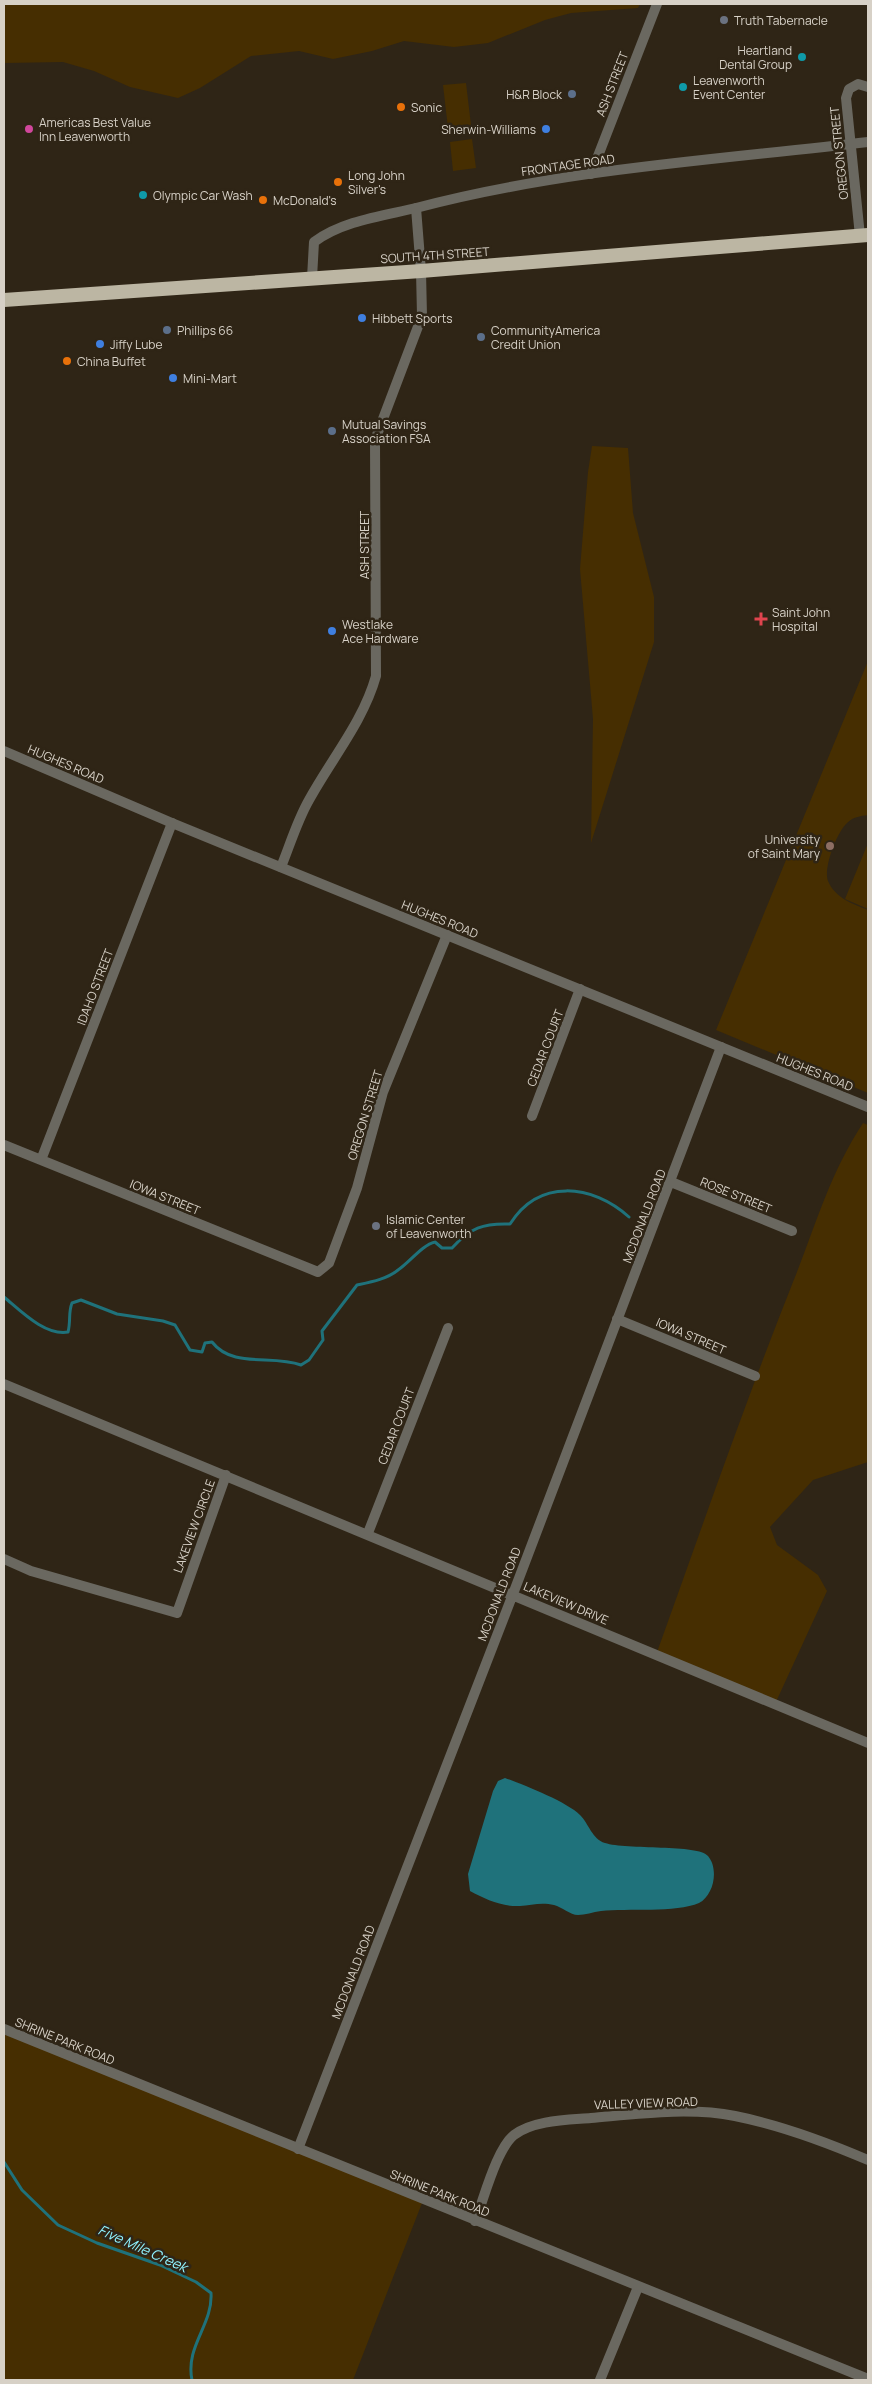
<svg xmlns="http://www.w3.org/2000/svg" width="872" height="2384" viewBox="0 0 872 2384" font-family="Manrope,sans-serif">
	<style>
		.green { fill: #462e01 }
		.water { fill: #1f727b }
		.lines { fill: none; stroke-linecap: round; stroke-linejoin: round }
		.stream { stroke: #1f727b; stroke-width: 3 }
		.minor { stroke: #6a6860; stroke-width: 10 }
		.tertiary { stroke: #6a6860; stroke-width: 10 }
		.trunk { stroke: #bcb6a3; stroke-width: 14 }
		.worship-dot { fill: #6b7280; stroke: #2f2516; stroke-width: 2 }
		.culture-dot { fill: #0f9aa8; stroke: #2f2516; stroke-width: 2 }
		.service-dot { fill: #5c6f8a; stroke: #2f2516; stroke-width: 2 }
		.food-dot { fill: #e8710a; stroke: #2f2516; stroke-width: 2 }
		.hotel-dot { fill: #d1479c; stroke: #2f2516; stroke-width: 2 }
		.shop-dot { fill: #3f7fe0; stroke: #2f2516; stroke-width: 2 }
		.health-dot { fill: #e0444e; stroke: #2f2516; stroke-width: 2 }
		.education-dot { fill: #8d6e63; stroke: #2f2516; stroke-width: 2 }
		.labels { text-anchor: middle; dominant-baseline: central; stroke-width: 5; stroke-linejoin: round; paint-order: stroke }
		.poi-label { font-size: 12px; fill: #d7d1c7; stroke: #2f2516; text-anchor: start }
		.street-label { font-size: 12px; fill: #d7d1c7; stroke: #2f2516 }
		.water-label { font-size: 14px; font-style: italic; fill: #90f3ff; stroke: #2f2516 }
	</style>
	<rect width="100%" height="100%" fill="#2f2516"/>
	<path class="green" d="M4,4H640L638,8L571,13L545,20L488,43L454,47L404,41L372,51L333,59L299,51L251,56L200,88L178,98L130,87L94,71L63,62L4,63Z
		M466,83L471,125L448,128L443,85Z
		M472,139L476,168L453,171L450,142Z
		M592,446L628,448L633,513L654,597V642L591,843L593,719L580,569L588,472Z
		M868,661V815C860,816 853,817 847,823C837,832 823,868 828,881C835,898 853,904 868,910V1093L716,1030Z
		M868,843V909L845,899Z
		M863,1123L868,1125V1462L813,1480L770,1527L777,1545L818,1575L827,1591L775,1704L656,1655C701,1530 744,1405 793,1282C816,1225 829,1175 863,1123Z
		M4,2029L424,2198L353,2380H4Z"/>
	<path class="water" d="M505,1778C524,1785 567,1802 580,1815C589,1824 592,1839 605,1843C626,1850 699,1844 708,1856C719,1869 714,1895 699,1903C676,1913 627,1908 601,1911C593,1912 585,1915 578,1915C570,1915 562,1907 554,1905C542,1902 531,1905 520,1906C502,1907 485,1899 470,1891L468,1874L493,1791L498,1781Z"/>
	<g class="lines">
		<path class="stream" d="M4,1297C21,1311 45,1336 68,1332C71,1321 68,1313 72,1303L81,1300L117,1314L163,1321L175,1325L190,1350L202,1352L205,1343L212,1342C233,1369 272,1354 301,1365L309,1360L323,1340L322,1331L357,1285C371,1282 387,1279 398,1270C410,1262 422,1245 435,1242L442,1248H452C470,1228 483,1223 510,1224C539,1178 592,1184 629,1217
			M4,2162L22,2190L58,2225L97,2243L160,2265L196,2282L211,2293C213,2325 185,2346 192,2380"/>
		<path class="minor" d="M591,174L657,4
			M860,236L846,98L849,89L858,84L868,87
			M312,278L314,242C342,221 382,216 416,208
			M281,867C290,845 297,821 309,800C332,758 363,722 376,676L375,440L422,316L421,271
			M532,1116L580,989
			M4,1145L318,1272L329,1263L357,1188L383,1092L447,935
			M41,1160L172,823
			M671,1182L792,1231
			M617,1319L755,1376
			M4,1384L868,1743
			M368,1533L448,1328
			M4,1559L31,1571L177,1613L226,1475
			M298,2149L513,1594L721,1047
			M475,2221C484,2199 496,2150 514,2135C534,2120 568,2120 591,2118C637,2114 689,2107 735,2116C780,2125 826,2142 868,2160
			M600,2380L638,2287"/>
		<path class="tertiary" d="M421,271L416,208C563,169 717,160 868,142
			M4,751L172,823L868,1107
			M4,2029L868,2379"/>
		<path class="trunk" d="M4,300L421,271L868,235"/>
	</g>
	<g class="worship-dot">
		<circle cx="724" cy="20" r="5"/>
		<circle cx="376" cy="1226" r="5"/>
	</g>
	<g class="culture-dot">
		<circle cx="802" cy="57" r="5"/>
		<circle cx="683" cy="87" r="5"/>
		<circle cx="143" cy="195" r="5"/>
	</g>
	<g class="service-dot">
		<circle cx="572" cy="94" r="5"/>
		<circle cx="167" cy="330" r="5"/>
		<circle cx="481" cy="337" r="5"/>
		<circle cx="332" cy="431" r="5"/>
	</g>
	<g class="food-dot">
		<circle cx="401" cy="107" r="5"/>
		<circle cx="338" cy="182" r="5"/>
		<circle cx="263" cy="200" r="5"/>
		<circle cx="67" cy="361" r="5"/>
	</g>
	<circle class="hotel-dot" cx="29" cy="129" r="5"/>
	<g class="shop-dot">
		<circle cx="546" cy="129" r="5"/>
		<circle cx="362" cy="318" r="5"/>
		<circle cx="100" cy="344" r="5"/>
		<circle cx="173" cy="378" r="5"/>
		<circle cx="332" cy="631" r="5"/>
	</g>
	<path class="health-dot" d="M758.5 611.5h5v5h5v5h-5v5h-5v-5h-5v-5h5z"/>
	<circle class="education-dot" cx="830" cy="846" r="5"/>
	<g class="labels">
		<g class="poi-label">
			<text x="734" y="20">Truth Tabernacle</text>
			<text x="792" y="50" text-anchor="end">Heartland<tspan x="792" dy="14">Dental Group</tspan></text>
			<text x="693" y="80">Leavenworth<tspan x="693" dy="14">Event Center</tspan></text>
			<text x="562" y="94" text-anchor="end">H&amp;R Block</text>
			<text x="411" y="107">Sonic</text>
			<text x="39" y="122">Americas Best Value<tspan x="39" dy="14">Inn Leavenworth</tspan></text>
			<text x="536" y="129" text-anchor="end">Sherwin-Williams</text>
			<text x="348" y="175">Long John<tspan x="348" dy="14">Silver's</tspan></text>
			<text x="153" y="195">Olympic Car Wash</text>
			<text x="273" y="200">McDonald's</text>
			<text x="372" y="318">Hibbett Sports</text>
			<text x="177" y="330">Phillips 66</text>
			<text x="491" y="330">CommunityAmerica<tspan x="491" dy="14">Credit Union</tspan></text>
			<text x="110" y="344">Jiffy Lube</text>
			<text x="77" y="361">China Buffet</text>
			<text x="183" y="378">Mini-Mart</text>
			<text x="342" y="424">Mutual Savings<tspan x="342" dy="14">Association FSA</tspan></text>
			<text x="772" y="612">Saint John<tspan x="772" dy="14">Hospital</tspan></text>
			<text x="342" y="624">Westlake<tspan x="342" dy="14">Ace Hardware</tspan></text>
			<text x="820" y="839" text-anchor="end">University<tspan x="820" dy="14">of Saint Mary</tspan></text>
			<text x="386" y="1219">Islamic Center<tspan x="386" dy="14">of Leavenworth</tspan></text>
		</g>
		<g class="street-label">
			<text transform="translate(612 84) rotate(-69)">ASH STREET</text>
			<text transform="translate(839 153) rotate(-96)">OREGON STREET</text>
			<text transform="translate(568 165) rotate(-8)">FRONTAGE ROAD</text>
			<text transform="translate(435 255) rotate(-4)">SOUTH 4TH STREET</text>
			<text transform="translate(364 545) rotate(-90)">ASH STREET</text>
			<text transform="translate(66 764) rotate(23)">HUGHES ROAD</text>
			<text transform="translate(440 919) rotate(22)">HUGHES ROAD</text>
			<text transform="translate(95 987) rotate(-69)">IDAHO STREET</text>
			<text transform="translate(545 1048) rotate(-69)">CEDAR COURT</text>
			<text transform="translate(815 1072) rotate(22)">HUGHES ROAD</text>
			<text transform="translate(365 1115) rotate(-73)">OREGON STREET</text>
			<text transform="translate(736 1195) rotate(22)">ROSE STREET</text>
			<text transform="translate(165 1197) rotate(22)">IOWA STREET</text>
			<text transform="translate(644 1216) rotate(-69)">MCDONALD ROAD</text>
			<text transform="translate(691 1336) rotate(23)">IOWA STREET</text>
			<text transform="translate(396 1426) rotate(-69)">CEDAR COURT</text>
			<text transform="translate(194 1526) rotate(-70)">LAKEVIEW CIRCLE</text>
			<text transform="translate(499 1594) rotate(-69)">MCDONALD ROAD</text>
			<text transform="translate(566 1603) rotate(23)">LAKEVIEW DRIVE</text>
			<text transform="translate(353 1972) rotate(-69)">MCDONALD ROAD</text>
			<text transform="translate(65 2041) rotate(22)">SHRINE PARK ROAD</text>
			<text transform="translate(646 2103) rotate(-2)">VALLEY VIEW ROAD</text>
			<text transform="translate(440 2193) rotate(22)">SHRINE PARK ROAD</text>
		</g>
		<g class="water-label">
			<text transform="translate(143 2248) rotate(24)">Five Mile Creek</text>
		</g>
	</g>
	<rect width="872" height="2384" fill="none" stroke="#d7d1c7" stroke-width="10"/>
</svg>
